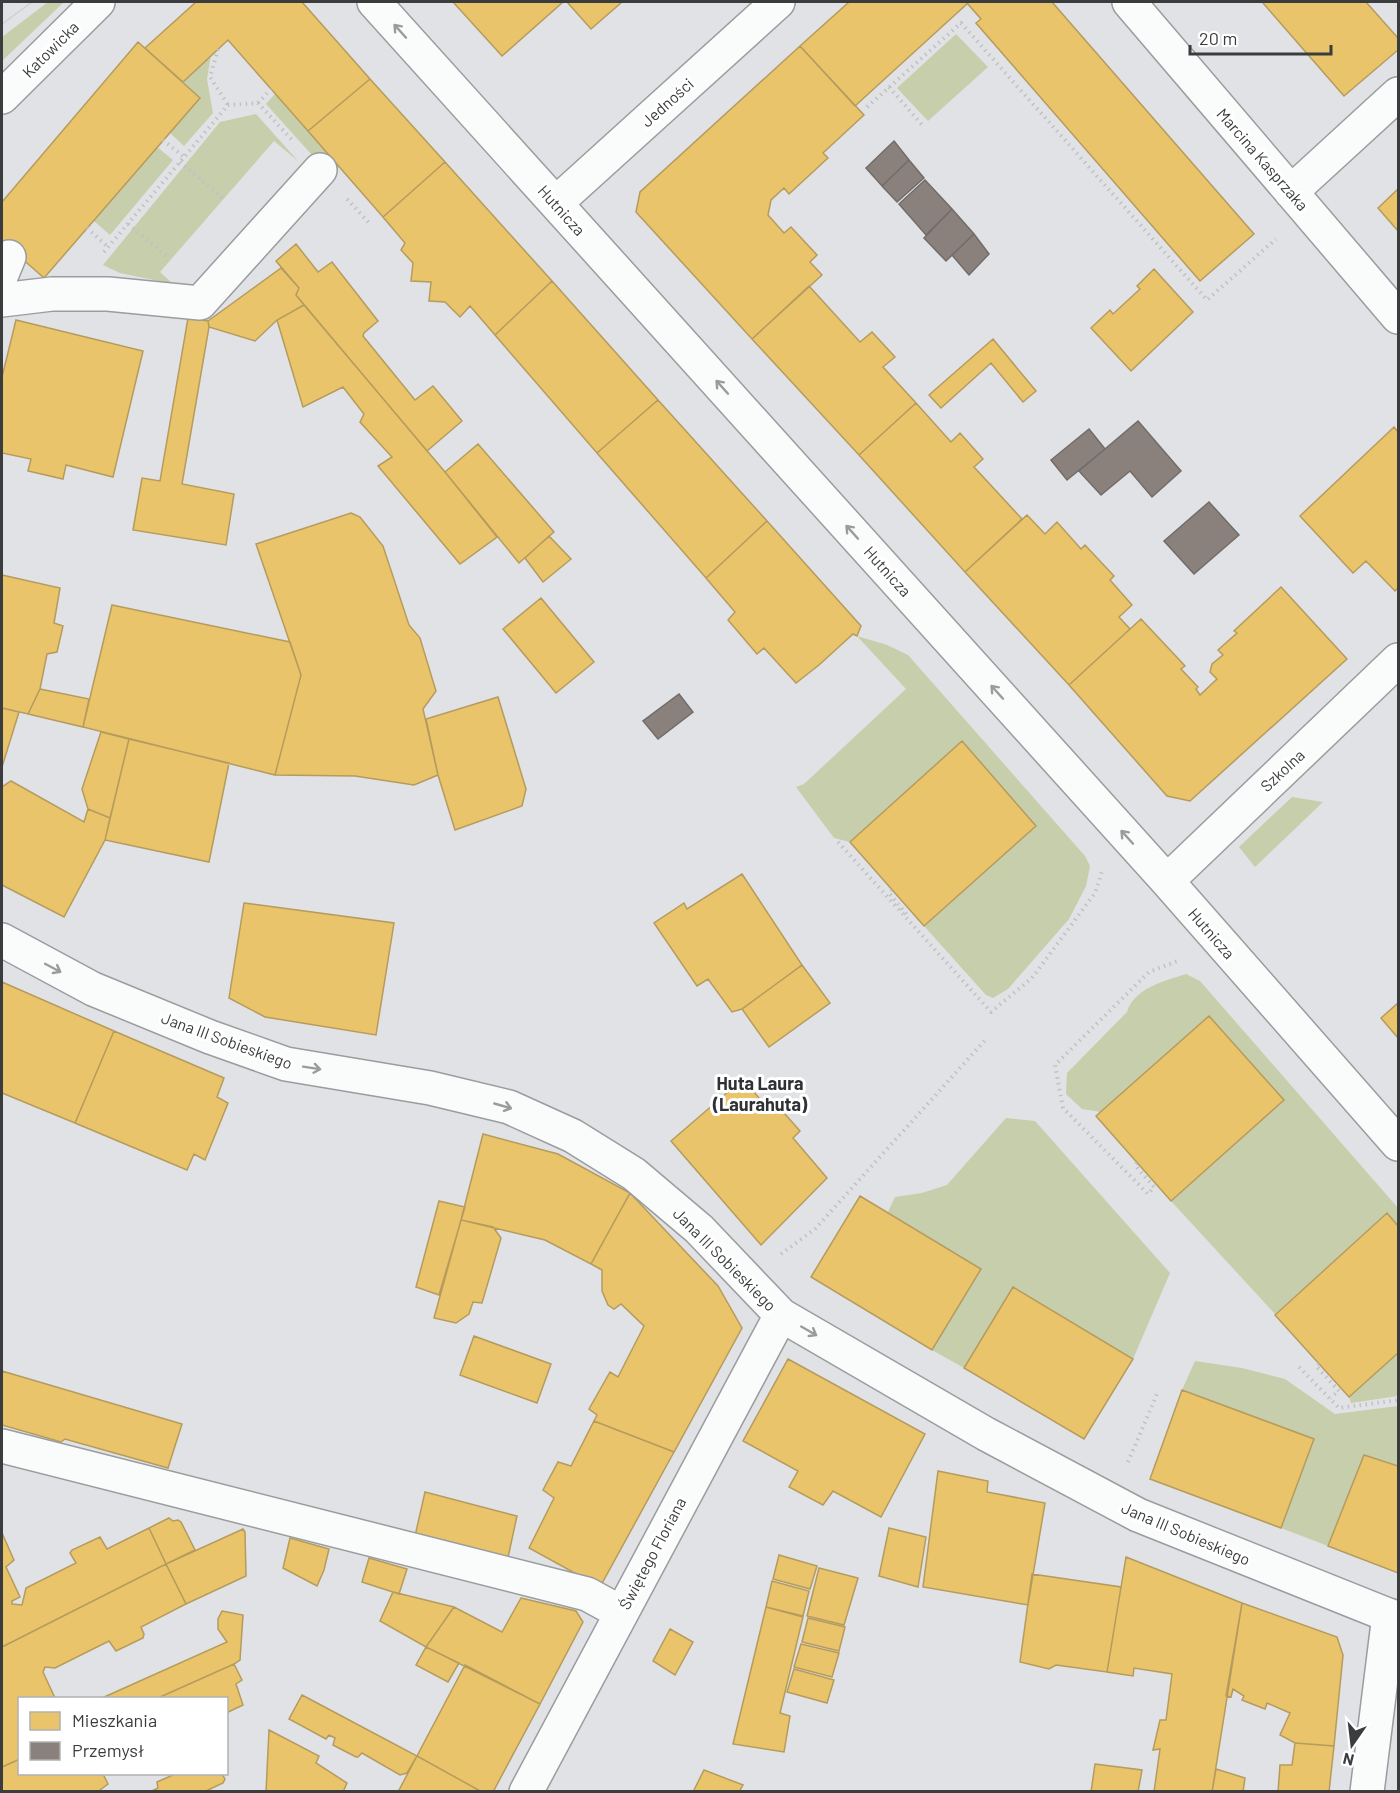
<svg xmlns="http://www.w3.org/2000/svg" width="1400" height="1793" viewBox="0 0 1400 1793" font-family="Barlow,sans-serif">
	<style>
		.green { fill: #c6ceab }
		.homes { fill: #e9c46a; stroke: #b59b5d; stroke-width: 1.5 }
		.industry { fill: #8a817c; stroke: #726c69; stroke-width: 1.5 }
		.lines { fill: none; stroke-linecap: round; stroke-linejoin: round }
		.minor-casing { stroke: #9a9c9e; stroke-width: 36 }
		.major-casing { stroke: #9a9c9e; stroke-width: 36 }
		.path { stroke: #c0c2c2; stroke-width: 4; stroke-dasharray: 1.5 4.5; stroke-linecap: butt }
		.minor { stroke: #fafbfb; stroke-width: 33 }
		.major { stroke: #fafbfb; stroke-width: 33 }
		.tram { stroke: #d0d0d1; stroke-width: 1.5 }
		.oneway { stroke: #9a9c9c }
		.labels { text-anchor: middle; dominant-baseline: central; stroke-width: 6; stroke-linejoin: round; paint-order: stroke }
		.street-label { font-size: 16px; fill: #3b3c3e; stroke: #fff }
		.neighbourhood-label { font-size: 18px; font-weight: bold; fill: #2f3235; stroke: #fff }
	</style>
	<rect width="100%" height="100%" fill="#e0e2e5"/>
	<path class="green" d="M48,2H64L2,61V37Z
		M956,34L988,67L928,121L897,88Z
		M211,55L207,79L213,113L184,146L170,133L199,98L183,82Z
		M275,94L339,167L330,175L266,104Z
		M256,114L298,161L274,141L160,272L173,284L120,273L103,265L220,122Z
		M157,147L173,160L110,235L94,221Z
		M857,636L887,645L908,655L1085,856L1090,866L1086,886L1069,919L1008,989L993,998L986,995L924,926L1036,826L962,741L850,842L834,838L796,787L804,784L906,689Z
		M1292,797L1323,802L1255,867L1239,847Z
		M1186,974L1200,981L1398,1208V1226L1386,1213L1275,1314L1171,1201L1284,1100L1209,1016L1101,1112L1082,1109L1066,1094L1067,1073L1127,1012C1134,988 1165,981 1186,974Z
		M1006,1118L1035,1121L1170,1273L1133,1359L1013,1288L964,1368L932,1350L981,1269L888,1212L895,1197L922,1193L947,1185Z
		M1398,1353V1396L1351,1403L1349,1397Z
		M1195,1361L1242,1368L1285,1379L1335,1414L1398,1406V1466L1364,1455L1328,1546L1281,1528L1314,1439L1182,1390Z"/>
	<path class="homes" d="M196,2H302L370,79L308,131L228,40L183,82L145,48Z
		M453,2H563L502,56Z
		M567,2H622L591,29Z
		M849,2H966L968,3L855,106L800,46Z
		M966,2H1052L1254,234L1200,281L976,23L981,19Z
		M1265,2H1366L1398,38V50L1344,96L1263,3Z
		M138,42L200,98L44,278L2,241V202Z
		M800,46L864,115L823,153L828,158L789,194L784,188L771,200L768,215L784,233L791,227L817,255L810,262L822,275L752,339L636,212L640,192Z
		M370,79L445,162L383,217L308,131Z
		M445,162L552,281L495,335L470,306L460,317L445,302L429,301L431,282L411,281L413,263L401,250L405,243L383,217Z
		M1398,189V231L1378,208Z
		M296,244L318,272L332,262L378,321L364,333L363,336L415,400L433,386L462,421L427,451L296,295L299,288L276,261Z
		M281,268L299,288L296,295L304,305L277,320L255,341L209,327L208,321Z
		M1154,269L1193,312L1131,371L1091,328L1110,310L1113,314L1140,289L1137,286Z
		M552,281L658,400L597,453L495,335Z
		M809,286L860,342L872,332L895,357L883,367L916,403L859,455L752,339Z
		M304,305L445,472L497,537L460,564L378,466L392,457L360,422L364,414L343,387L303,407L277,320Z
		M188,318L208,321L209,327L182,484L234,494L226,545L133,530L142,478L160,481Z
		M16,320L143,351L113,477L66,465L63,479L28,471L31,459L2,453V377Z
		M993,339L1036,391L1023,402L991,363L941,408L929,395Z
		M658,400L767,521L706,578L597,453Z
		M916,403L951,442L960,433L983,459L974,467L1022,519L965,572L859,455Z
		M1394,427L1398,432V588L1395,591L1366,561L1353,573L1300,516Z
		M478,444L554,532L519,563L445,472Z
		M351,513L360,517L383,546L409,625L420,638L436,691L423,709L438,775L414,785L355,776L275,775L301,675L256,544Z
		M1027,515L1045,534L1057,522L1081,549L1085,545L1114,576L1110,580L1132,605L1119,617L1130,629L1069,685L965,572Z
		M767,521L861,626L857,636L853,634L819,665L796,683L764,648L757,654L728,620L735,612L706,578Z
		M549,536L571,559L543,582L525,558Z
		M2,575L60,588L54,623L63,626L57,652L47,654L40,689L28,714L2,708Z
		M1281,587L1347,659L1190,801L1167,796L1069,685L1141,619L1185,666L1181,669L1198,687L1196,689L1200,695L1217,679L1210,672L1212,664L1223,655L1218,650L1237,633L1234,631Z
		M541,598L594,662L556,693L503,629Z
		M112,605L290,642L301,675L275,775L83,727Z
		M40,689L89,699L83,727L28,714Z
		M498,697L526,789L522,806L455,830L438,775L426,719Z
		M2,708L19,712L2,767Z
		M101,732L129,739L110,818L88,809L82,789Z
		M129,739L229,763L209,862L105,840Z
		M962,741L1036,826L924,926L850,842Z
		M11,781L84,822L88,809L110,818L105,840L64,917L2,885V787Z
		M742,874L802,965L742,1009L732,1012L708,979L697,986L654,923L684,903L687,909Z
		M244,903L394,923L376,1035L265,1017L229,998Z
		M802,965L830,1003L769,1047L742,1009Z
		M2,982L114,1031L75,1123L2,1093Z
		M1398,1003V1038L1381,1018Z
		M1209,1016L1284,1100L1171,1201L1096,1116Z
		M114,1031L224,1078L217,1097L228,1103L205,1160L194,1154L187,1170L75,1123Z
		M743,1079L770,1111L777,1105L800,1131L793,1138L827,1178L761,1245L671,1141Z
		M483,1134L558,1154L630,1193L591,1264L545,1240L461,1220Z
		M630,1193L718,1286L742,1328L674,1452L594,1421L597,1415L589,1409L610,1372L618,1377L644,1326L621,1304L614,1309L608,1305L602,1291V1270L591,1264Z
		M860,1196L981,1269L932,1350L811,1277Z
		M439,1201L465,1207L439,1295L416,1287Z
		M1387,1213L1398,1226V1353L1349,1397L1275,1315Z
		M461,1220L493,1227L501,1238L482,1303L473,1302L469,1314L456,1323L434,1318Z
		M1013,1287L1133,1359L1084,1439L964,1368Z
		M474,1336L551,1364L537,1403L460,1375Z
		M788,1359L925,1434L881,1517L833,1491L823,1505L789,1487L798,1471L743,1441Z
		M2,1371L182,1424L168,1468L65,1439L61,1442L2,1425Z
		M1182,1390L1314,1439L1281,1528L1150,1479Z
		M594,1421L674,1452L600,1587L529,1548L554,1498L543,1490L558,1462L571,1466Z
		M1364,1455L1398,1466V1573L1328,1546Z
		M938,1471L988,1481L987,1492L1045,1503L1028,1605L923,1587Z
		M425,1492L517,1516L507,1562L415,1536Z
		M169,1518L173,1521L178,1520L181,1522L195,1550L166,1564L149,1528Z
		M149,1528L166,1564L2,1647V1533L14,1560L6,1567L20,1597L12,1601V1604L22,1605L26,1588L76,1563L70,1553L72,1550L100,1537L107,1549Z
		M889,1528L926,1537L918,1587L879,1576Z
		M243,1529L245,1532L246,1576L186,1604L166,1564Z
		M290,1538L329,1549L324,1570L317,1586L283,1568Z
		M779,1555L817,1566L810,1589L773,1579Z
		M1126,1557L1242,1603L1212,1792H1154L1160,1749L1153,1750L1160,1720H1166L1172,1674L1134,1668L1133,1676L1107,1672Z
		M369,1558L407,1569L399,1594L362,1582Z
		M166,1564L186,1604L141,1627L144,1634L143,1638L116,1651L109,1641L55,1668L45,1667L43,1672L55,1698H20V1759L2,1767V1647Z
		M819,1568L858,1578L844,1625L807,1616Z
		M1032,1574L1121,1587L1107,1672L1056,1665L1049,1669L1020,1662Z
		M772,1581L809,1591L803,1616L766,1607Z
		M393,1592L454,1607L426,1647L380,1621Z
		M521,1598L576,1611L583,1622L540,1704L426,1647L454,1607L502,1632Z
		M1242,1603L1337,1637L1343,1655L1334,1746L1295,1743L1280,1735L1290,1713L1267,1703L1265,1709L1242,1700L1244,1696L1233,1689L1231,1697L1226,1696Z
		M766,1607L803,1617L780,1713L790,1716L784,1752L733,1744Z
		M222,1611L243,1615L240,1660L234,1664L158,1698H102L227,1642L218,1629V1619Z
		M808,1618L845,1627L839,1651L802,1642Z
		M670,1629L693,1642L675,1675L653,1661Z
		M801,1644L839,1653L832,1677L794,1667Z
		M426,1647L459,1663L448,1682L416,1665Z
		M234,1664L242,1680L236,1684L243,1705L226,1713V1698H158Z
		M465,1665L540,1704L493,1792H482L417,1756Z
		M794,1669L834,1680L827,1703L787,1692Z
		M302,1695L417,1756L407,1773L400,1775L362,1753L358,1757H356L333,1745L335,1738L329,1735L326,1739L289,1719Z
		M269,1730L319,1756L316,1763L347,1783L343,1792H266Z
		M1295,1743L1334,1746L1329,1792H1278L1280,1765H1292Z
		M417,1756L482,1792H398Z
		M20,1759V1774H103L108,1784L100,1790V1792H2V1767Z
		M1095,1764L1142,1770L1138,1792H1091Z
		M1216,1769L1245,1778L1243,1792H1212Z
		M704,1770L743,1785L739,1792H693Z
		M175,1774H222L225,1779L223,1783L204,1792H150L158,1788L157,1782Z"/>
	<path class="industry" d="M894,141L909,160L882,186L866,168Z
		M909,160L924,178L897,202L882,186Z
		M925,180L952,209L926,235L899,204Z
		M952,209L974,234L946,261L924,238Z
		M974,234L989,254L969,275L952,255Z
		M1138,421L1181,471L1152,497L1130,471L1101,495L1079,471Z
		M1089,429L1105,449L1067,480L1051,460Z
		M1209,502L1239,535L1194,574L1164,541Z
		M679,694L693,712L658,739L643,721Z"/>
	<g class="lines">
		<g class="minor-casing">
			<path id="minor" d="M374,2L1167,881L1398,1144
				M1129,2L1398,317
				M1291,192L1398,94
				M556,203L778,2
				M2,274L9,257
				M2,300L52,294H108L200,303L320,170
				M1167,881L1398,660
				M2,940L93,989L210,1037L286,1064L430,1088L509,1107L573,1136L634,1174L699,1229L781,1315L986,1434L1138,1515L1398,1619
				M2,1446L587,1594L620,1612
				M526,1792L781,1315
				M1367,1792L1389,1615"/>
		</g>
		<g class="major-casing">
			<path id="major" d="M2,97L98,2"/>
		</g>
		<path class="path" d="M218,49L210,77L228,105
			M889,87L923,126
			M258,103L271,89
			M867,107L961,23L1207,300L1276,239
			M163,140L184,157
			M180,162L224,200
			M347,199L369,223
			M128,224L168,257
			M87,228L108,247
			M104,252L228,105L258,103L293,141
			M838,842L991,1012L1032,978L1095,893L1102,871
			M892,890L889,893L907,915L905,917
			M1137,1163L1135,1165L1154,1187L1148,1194L1063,1108L1055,1065L1149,972L1180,960
			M781,1254L815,1229L987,1038
			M1319,1364L1316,1366L1339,1391L1330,1398
			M1299,1367L1339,1408L1398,1400
			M1128,1462L1157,1394"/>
		<use href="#minor" class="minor"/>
		<use href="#major" class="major"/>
		<path class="tram" d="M2,24L32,2"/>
	</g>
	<defs><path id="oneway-shaft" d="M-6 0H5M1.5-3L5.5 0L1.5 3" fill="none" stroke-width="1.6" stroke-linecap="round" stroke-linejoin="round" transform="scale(1.5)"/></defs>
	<g class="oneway">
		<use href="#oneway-shaft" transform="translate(400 31) rotate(-132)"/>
		<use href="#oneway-shaft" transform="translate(722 387) rotate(-132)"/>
		<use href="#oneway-shaft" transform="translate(852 532) rotate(-132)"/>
		<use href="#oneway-shaft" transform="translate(997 692) rotate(-132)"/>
		<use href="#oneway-shaft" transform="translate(1127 837) rotate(-132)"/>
		<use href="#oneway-shaft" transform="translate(53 968) rotate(28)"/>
		<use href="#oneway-shaft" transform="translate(312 1068) rotate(9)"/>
		<use href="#oneway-shaft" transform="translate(503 1106) rotate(16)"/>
		<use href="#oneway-shaft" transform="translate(809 1331) rotate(30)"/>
	</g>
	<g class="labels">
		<g class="street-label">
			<text transform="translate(50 49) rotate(-45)">Katowicka</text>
			<text transform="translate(667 102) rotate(-42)">Jedności</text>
			<text transform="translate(1263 159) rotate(49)">Marcina Kasprzaka</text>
			<text transform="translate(562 210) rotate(48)">Hutnicza</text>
			<text transform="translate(888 571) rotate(48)">Hutnicza</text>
			<text transform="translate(1282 770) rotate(-43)">Szkolna</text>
			<text transform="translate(1212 933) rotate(49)">Hutnicza</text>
			<text transform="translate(227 1040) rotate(20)">Jana III Sobieskiego</text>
			<text transform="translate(725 1259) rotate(45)">Jana III Sobieskiego</text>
			<text transform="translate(1186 1533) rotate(23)">Jana III Sobieskiego</text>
			<text transform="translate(652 1553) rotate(-62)">Świętego Floriana</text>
		</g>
		<g class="neighbourhood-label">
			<text x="760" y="1083">Huta Laura<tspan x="760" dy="21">(Laurahuta)</tspan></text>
		</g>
	</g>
	<rect width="1400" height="1793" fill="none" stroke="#3b3c3e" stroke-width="6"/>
	<rect x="18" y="1697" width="210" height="78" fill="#ffffff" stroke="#b1b1b2" stroke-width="1.5"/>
	<rect x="30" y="1712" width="30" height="18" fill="#e9c46a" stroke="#b1b1b2" stroke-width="1.5"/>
	<text x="72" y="1727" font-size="18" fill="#3b3c3e">Mieszkania</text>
	<rect x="30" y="1742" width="30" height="18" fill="#8a817c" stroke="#b1b1b2" stroke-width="1.5"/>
	<text x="72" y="1757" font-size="18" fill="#3b3c3e">Przemysł</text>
	<g transform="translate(1352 1745) rotate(194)" stroke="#ffffff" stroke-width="4.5" paint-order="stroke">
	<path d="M0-4.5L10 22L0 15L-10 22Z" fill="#3b3c3e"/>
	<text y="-9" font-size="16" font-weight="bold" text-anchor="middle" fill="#3b3c3e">N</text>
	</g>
	<path d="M1190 45v9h141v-9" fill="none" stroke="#3b3c3e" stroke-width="3"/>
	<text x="1199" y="45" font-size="18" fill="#3b3c3e" stroke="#ffffff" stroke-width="4.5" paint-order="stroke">20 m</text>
</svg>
